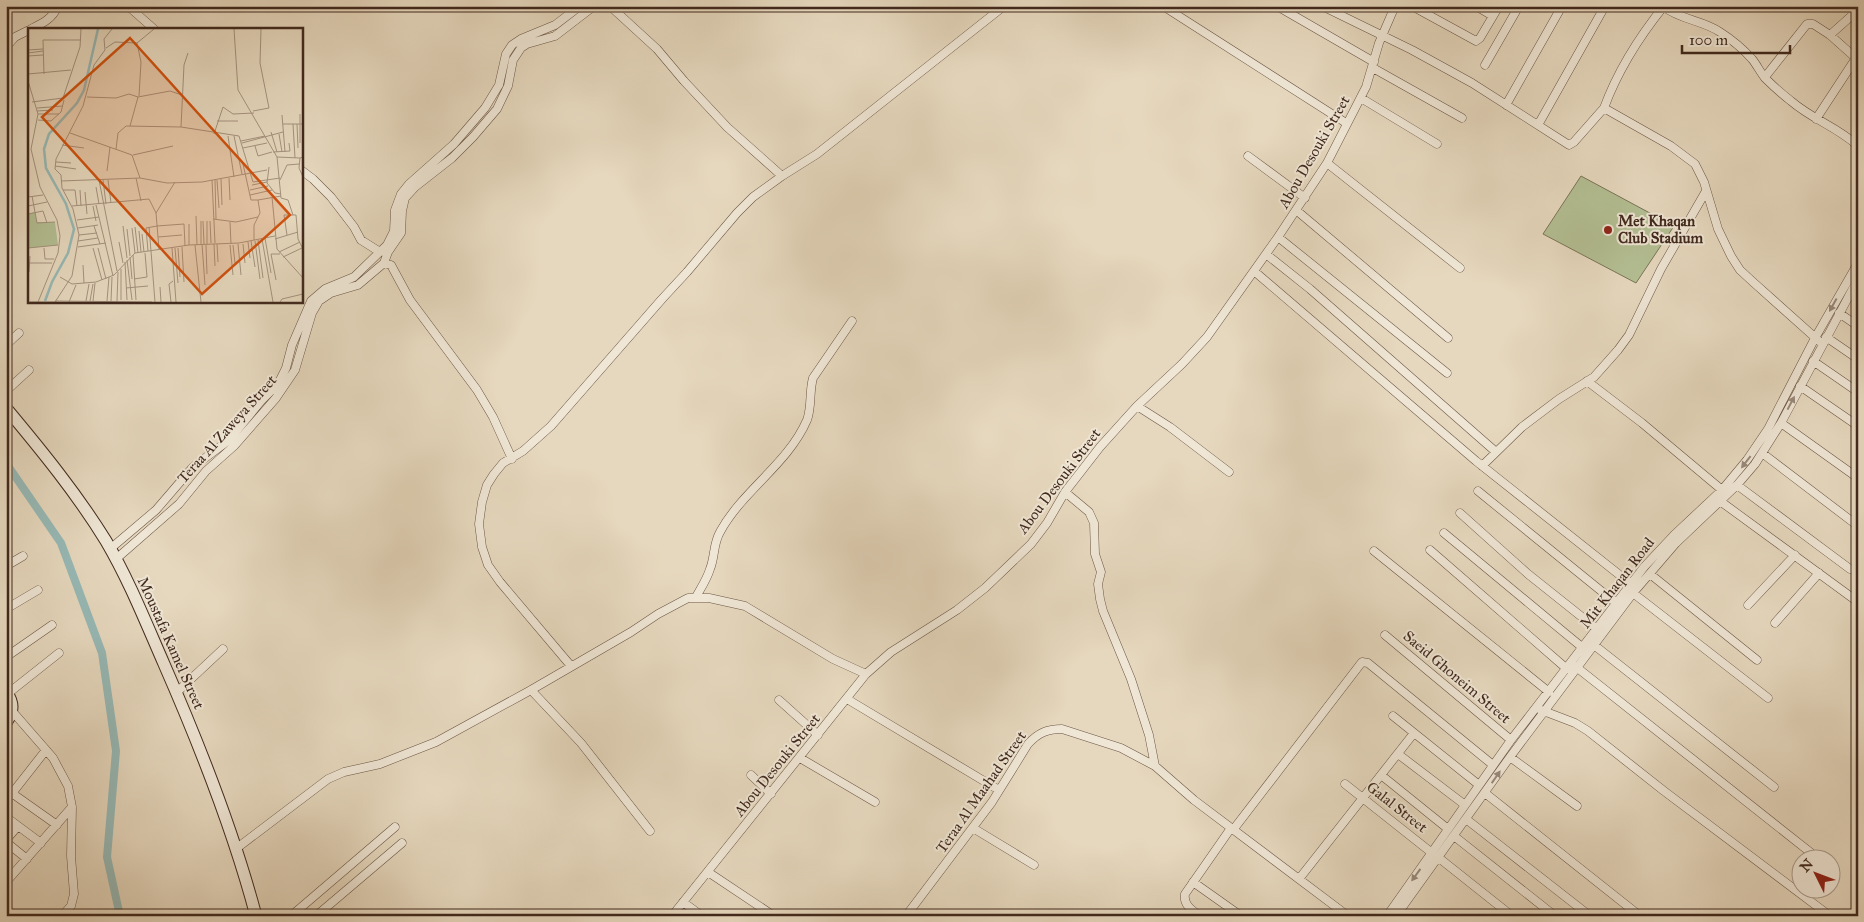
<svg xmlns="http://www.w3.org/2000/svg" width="1864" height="922" viewBox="0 0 1864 922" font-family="'IM FELL Great Primer',serif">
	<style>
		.green { fill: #b3bf93; stroke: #7a7458 }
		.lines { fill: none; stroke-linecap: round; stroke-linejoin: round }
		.canal { stroke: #97b9b6; stroke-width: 8 }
		.minor-casing { stroke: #6a5545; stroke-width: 9 }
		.secondary-casing { stroke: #41291d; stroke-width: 13 }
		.minor { stroke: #efe6d5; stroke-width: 8 }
		.secondary { stroke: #efe6d5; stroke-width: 11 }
		.oneway { fill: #988879 }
		.poi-dot { fill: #8f2418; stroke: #efe6d5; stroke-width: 2 }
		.labels { text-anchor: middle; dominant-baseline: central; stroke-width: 4; stroke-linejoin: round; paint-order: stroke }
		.street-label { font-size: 15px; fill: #41291d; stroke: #efe6d5 }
		.poi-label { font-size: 15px; font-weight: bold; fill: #41291d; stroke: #efe6d5; text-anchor: start }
		.inset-river { fill: none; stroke: #97b9b6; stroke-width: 2.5 }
		.inset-road { fill: none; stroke: #a4927e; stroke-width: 1 }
		.view { fill: #cf520f; fill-opacity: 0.15; stroke: #cf520f; stroke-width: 2.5 }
		.inset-edge { fill: none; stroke: #41291d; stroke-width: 2.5 }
	</style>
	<rect width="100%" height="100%" fill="#e6d8be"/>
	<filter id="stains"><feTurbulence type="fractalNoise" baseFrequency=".004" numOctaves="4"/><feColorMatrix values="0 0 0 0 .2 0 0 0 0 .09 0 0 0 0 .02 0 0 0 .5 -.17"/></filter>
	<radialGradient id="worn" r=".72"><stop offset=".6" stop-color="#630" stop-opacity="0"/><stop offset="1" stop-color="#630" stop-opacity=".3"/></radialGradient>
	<path class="green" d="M1581,176L1674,226L1636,283L1543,234Z"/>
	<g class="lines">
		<path class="canal" d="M6,463L61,543L102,653L116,751L107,857L120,916"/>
		<g class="minor-casing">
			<path id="minor" d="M128,6L154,29
				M610,6L657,49L684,81L727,127L782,176L817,154L1004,6
				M1163,6L1346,123
				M1277,6L1374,62
				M1412,6L1476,41L1480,38L1499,6
				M1476,6L1493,16
				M1664,6C1639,37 1618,70 1604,108L1671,146L1695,164L1704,182L1718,229L1731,256L1740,270L1753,282L1819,341
				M1324,7L1412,50L1472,83L1569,145L1574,142L1604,108
				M1664,7C1681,20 1702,20 1720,32C1731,39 1743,49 1752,59C1757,65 1760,72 1765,78C1773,86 1782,94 1791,101C1813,120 1836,126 1858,146
				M1858,10L1830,35L1858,60
				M31,29C43,23 52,19 58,6
				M6,47L15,37L29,30
				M1485,65L1519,6
				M1373,68L1462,118
				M1765,77L1807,24H1813L1830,35
				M1361,98L1437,144
				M1506,105L1562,6
				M1816,119L1856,58
				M1538,125L1605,6
				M1248,156L1305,198
				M1327,163L1460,268
				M301,170L313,179L331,197L354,227L361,240L380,252
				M1296,210L1448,338
				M1278,237L1447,373
				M1266,254L1310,289L1496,452
				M384,263L391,265L410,300L477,390L493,417L512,459
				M1254,271L1476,461L1631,584
				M1839,313L1858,326
				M1826,337L1858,359
				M6,345L19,333
				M1813,361L1858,392
				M1587,381L1642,423L1722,490
				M1800,386L1858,426
				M6,391L29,370
				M1137,406L1170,427L1229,472
				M1781,423L1858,478
				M1762,453L1858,526
				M1482,466L1522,427L1559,399L1594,377L1618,350L1629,335L1661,269L1706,191
				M1737,485L1850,569
				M1478,491L1616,603
				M1065,492L1089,512L1094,523L1095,554L1101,572L1098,584L1100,599L1103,611L1131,679L1149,735L1155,766L1194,800L1348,916
				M1720,501L1858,602
				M1460,513L1528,574L1597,629
				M1444,533L1583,648
				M110,549L156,510L193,467L229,440L261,401L278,384L286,368L292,345L311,301L325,289L354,277L387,245L394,231L395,210L401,194L409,184L454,144L485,108L499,85L506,54L512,45L521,39L555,25L580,6
				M1430,550L1567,669
				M1374,551L1549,692
				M116,559L179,504L206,471L234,446L276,398L295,370L312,313L319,301L331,293L358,285L384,263L388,252L401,233L402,211L405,198L415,187L452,158L473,137L497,109L508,86L513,60L521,48L527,44L555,36L594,6
				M6,566L23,556
				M1650,574L1757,660
				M1633,593L1768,698
				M696,597C701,588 707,579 710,569C715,557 713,544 720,532C742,491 788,464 807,420C812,407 809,392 813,378L852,321
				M1748,605L1795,555
				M6,609L38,590
				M1775,623L1819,573
				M1385,635L1511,740
				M1594,645L1774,787
				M6,657L52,625
				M571,666L500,582L488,565L482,547L479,524L482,502L487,485L494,474L503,463L523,451L551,426L662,299L687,272L737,213L753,197L782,176
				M1575,666L1820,860
				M531,690L581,743L650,831
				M177,692L223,649
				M6,695L59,653
				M847,699L999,790
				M779,700L818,735
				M1541,710L1575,723L1588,731L1664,791L1830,916
				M12,711L53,758L68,786L72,807L71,856L74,894L71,906L62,916
				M1393,716L1479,785
				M1398,754L1465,805
				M1510,757L1577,806
				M800,758L875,802
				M751,775L771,794
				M1381,775L1448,829
				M1345,784L1432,853
				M6,789L57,825
				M1485,793L1640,916
				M6,801L46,750
				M6,817L41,843
				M1466,819L1590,916
				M973,828L1034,865
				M1233,830L1362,662L1368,663L1493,765
				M1454,836L1555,916
				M6,840L18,826
				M6,842L27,859
				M237,848L328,779L344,772L380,764L436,742L531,690L631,632L658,614L688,598H709L745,606L833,659L866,674
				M1439,858L1512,916
				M708,872L774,916
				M1299,879L1414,733
				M6,882L72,807
				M1193,882L1241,916
				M683,902L702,916
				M291,916L395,827
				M316,916L402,843
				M672,916L866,674L891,652L957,610L985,588L1031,544L1047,523L1065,492L1100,447L1137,406L1182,364L1207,337L1278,237L1327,163L1366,87L1379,43L1395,6
				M906,916L992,802L1028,744C1038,733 1047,729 1062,729L1121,748L1155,766
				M1200,916C1192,910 1183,905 1185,894L1231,828
				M1387,916L1511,740L1644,567L1674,535L1722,490L1747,460L1768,429L1815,338L1858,263
				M1396,916L1510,757L1633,593L1676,543L1737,485L1755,464L1781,423L1858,279"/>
		</g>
		<g class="secondary-casing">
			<path id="secondary" d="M6,408C42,451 77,494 106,541C129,580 146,623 164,664C200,746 233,829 256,916
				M6,691C14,703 14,711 6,723"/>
		</g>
		<use href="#minor" class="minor"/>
		<use href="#secondary" class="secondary"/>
	</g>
	<defs><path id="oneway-solid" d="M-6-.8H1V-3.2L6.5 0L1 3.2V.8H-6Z" transform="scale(1.25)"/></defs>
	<g class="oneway">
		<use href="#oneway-solid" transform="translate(1833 305) rotate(119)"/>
		<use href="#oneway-solid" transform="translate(1791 403) rotate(-62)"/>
		<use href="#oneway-solid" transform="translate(1746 462) rotate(128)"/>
		<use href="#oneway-solid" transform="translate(1496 777) rotate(-55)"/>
		<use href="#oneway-solid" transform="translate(1416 875) rotate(126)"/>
	</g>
	<circle class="poi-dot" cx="1608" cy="230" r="5"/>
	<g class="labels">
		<g class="street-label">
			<text transform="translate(1314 152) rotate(-60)">Abou Desouki Street</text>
			<text transform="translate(227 429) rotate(-48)">Teraa Al Zaweya Street</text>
			<text transform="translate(1059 481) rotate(-53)">Abou Desouki Street</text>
			<text transform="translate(1617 583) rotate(-52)">Mit Khaqan Road</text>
			<text transform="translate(171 643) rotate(66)">Moustafa Kamel Street</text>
			<text transform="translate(1457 677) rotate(40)">Saeid Ghoneim Street</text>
			<text transform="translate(777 765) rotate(-51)">Abou Desouki Street</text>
			<text transform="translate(981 792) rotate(-55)">Teraa Al Maahad Street</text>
			<text transform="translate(1397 807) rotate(38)">Galal Street</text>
		</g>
		<g class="poi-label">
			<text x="1618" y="221">Met Khaqan<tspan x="1618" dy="17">Club Stadium</tspan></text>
		</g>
	</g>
	<g transform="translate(28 28)">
		<rect width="275" height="275" fill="#e6d8be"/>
		<path d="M7,184L9,194H27L30,217L0,220V186Z" fill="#b3bf93"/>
		<path class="inset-river" d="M17,273L24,254L40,225L46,201L38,176L18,140L16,121L21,106L49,75L56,62L70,1"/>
		<path class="inset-road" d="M206,1L210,62L249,129L253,170L260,172L265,187H268L270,211L275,221M109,15L113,34L111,68M78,20L87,14L109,15L126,1M0,22L15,21M0,25L15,23M160,25L156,37L153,99L211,108L225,154L252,150M0,28L15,27M0,46L43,42M16,46L15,12H53M0,53L10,86L3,121L12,159L29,192L32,208L30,225L10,274M59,69L88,70L101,66L110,69L142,63L154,67M4,74L35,70L52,19L53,1M9,80L35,78M9,83L25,82M225,83L241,80L232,35L233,1M10,86H31M272,86V115M254,87L257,124M10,92L23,93L33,84L36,72M189,93H210M255,96H275M265,96L267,130M269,96L270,120M102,98L110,69M275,102V129M243,104L249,124M42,105L104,127L112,150M186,106L195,79L205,86L226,85M251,106L254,124M200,108L206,149M206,108L214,146M213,113L237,108M214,115L255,104M34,117L56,120M227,118L230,128L244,124M215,120L239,115M88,121L90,105L98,98L153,99M245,124L262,123L261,115M105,127L145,118M249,129L272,130M275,129L272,130L271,140L275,149M28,134L43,135M215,136L223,172H230M27,138L48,141M241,139L239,155L247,165L253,166M79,143L82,119M108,150L113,173M201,150L202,172M193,151L194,177M71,152L89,243M75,152L78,176M80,152L83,175M184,152L187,215M187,152L188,191M189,152L191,180M252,152L259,137L271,136M33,153L112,150L139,155L174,154L239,142M224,157L239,154M68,159L71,176M35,162H47L49,178M52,162L53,178M222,162L240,158M57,164L59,186M222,167L244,162M4,168L9,195L27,194M0,169L15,167M244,169L249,221L275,250M68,177L85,248M0,178L19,174M44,178L121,171L128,185M65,178L68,193M0,186L15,183L19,195M168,188L169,217M185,191L208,194L230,189M49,192L71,189M173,193V216M175,193L176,216M179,193V216M182,193L183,215M202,194L203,216M161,196V217M66,198L72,216M95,198L99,230M129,198L156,196L157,218M107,199L110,225M121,199L123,223M50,200L70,197M104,200L107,225M99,201L102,228M111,203L113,224M114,206L116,224M51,207L69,205M259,207L256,187H265M130,209L154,207M237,210L243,245M234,211L245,274M247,211L270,204M226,212V197L232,185L230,172L253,168M230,212L235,250M50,213L70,210M223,213L227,239M227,213L232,251M91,214L95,235M220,214L222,230M174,216L177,257M186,216L187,238M189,216L190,234M210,216L213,247M215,216L217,235M167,217L173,274M178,217L179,246M202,217L205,247M205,217L207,235M50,219L78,215M154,219L156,254M0,220L30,217M16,220L17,231H26M65,220L74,252M70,220L78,251M144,220L148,274M147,220L150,255M150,220L152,249M131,221L128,185L147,154M120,223L118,200L129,198M123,223L127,274M251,224L272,214M105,227L108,272M102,229L104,251M255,229L274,220M99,232L104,272M97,234L99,272M0,235H24M55,237L56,255M93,241V272M1,244L2,228M32,249L44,256L68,254L86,247L107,225L161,217L211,215L247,208M106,251L119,249L117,225M248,252L243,226H252M132,259L133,274M98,260L120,258M27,273L124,274M58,273L61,256M62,273L65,256M65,273L67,255M79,273L81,249M83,273L84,249M89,273L90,244M2,274H29M27,274L44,248L51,207L45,181L34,160L33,147L27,141L28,131L55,78L66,37L77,22L76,11L84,1M41,274L48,257M143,274L141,256L145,253M252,274L254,271L275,266"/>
		<path class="view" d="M102,10L262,187L174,266L14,89Z"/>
		<rect width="275" height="275" class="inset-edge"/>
	</g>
	<rect width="1864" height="922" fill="none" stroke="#e6d8be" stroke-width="25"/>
	<rect x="8" y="8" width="1849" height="907" fill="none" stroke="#41291d" stroke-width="2.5"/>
	<rect x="12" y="12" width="1839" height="897" fill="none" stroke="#41291d"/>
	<g transform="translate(1816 874) rotate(312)"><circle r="24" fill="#efe6d5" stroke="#a99a8b"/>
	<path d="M0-4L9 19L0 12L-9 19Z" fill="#8f2418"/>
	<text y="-8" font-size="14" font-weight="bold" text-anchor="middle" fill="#41291d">N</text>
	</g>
	<path d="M1682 45v8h108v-8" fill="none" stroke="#41291d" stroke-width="2.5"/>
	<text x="1689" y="45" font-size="15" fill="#41291d" stroke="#efe6d5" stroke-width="4" paint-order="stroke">100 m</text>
	<rect width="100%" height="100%" filter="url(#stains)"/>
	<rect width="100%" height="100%" fill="url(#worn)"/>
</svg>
